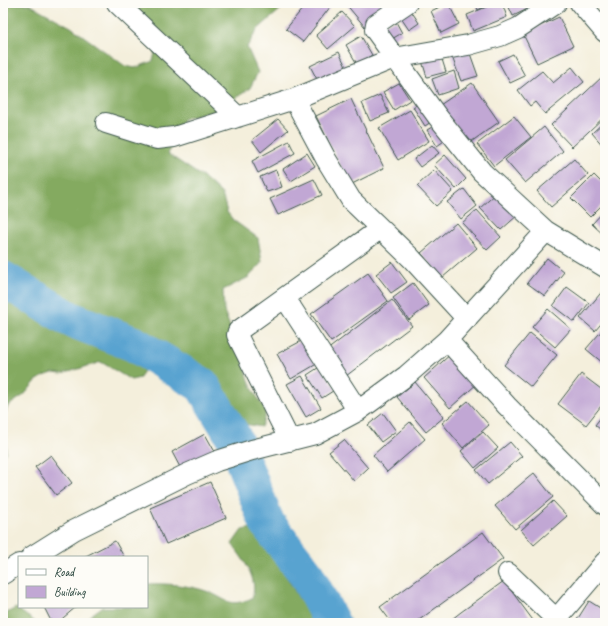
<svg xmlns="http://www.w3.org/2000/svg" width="608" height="626" viewBox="0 0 608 626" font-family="Caveat,sans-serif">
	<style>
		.forest { fill: #84aa60; stroke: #52744a }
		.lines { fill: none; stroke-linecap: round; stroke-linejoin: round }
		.river { stroke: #59a3d0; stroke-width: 36 }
		.building { fill: #c1a7d4 }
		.minor-casing { stroke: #3f584d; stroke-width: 22 }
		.minor { stroke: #fff; stroke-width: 20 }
	</style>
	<rect width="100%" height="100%" fill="#fdfcf7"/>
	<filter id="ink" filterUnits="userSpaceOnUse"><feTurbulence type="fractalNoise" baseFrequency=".025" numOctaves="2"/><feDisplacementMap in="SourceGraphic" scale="8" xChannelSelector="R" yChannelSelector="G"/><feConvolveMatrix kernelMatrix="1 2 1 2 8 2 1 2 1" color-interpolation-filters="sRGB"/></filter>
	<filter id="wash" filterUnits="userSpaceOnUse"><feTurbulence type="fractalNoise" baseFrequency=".012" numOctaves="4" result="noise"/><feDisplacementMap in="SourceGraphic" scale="16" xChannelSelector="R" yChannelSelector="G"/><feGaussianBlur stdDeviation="0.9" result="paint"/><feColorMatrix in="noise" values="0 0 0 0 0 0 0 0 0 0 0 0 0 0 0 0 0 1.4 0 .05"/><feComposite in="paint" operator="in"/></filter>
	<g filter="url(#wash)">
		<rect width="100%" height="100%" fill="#f4efdc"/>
		<path class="forest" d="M128,3H288L257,30L247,47L258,72L250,88L220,110L183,119L168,154L207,180L222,194L227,212L233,220L258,238L262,262L249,277L223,290L224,311L246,368C248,383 257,399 267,410L261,427L245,424L211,383L185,360L128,334L56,296L3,265V4H29L71,27L125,66L135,68L153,61L160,32Z
			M3,297L17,305L44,315L121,350L138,355L145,362L144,370L140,378L131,380L101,362L62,374L53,373L44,376L36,381L24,395L8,406L5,414L6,452L3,456Z
			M252,528L261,530L269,537L284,572L313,623H80L102,607H147V584C164,583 189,585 206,591C226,598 228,609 252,598C259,579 243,559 232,544L242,530Z
			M16,608L37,623H3V615Z"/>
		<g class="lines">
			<path class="river" d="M3,279L70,319L134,344L202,385L233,436L267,523L305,572L332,623"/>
		</g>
		<g id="blocks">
			<path class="building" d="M307,3H328L331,6L303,42L286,29Z
				M345,3H383L388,9L365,27Z
				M448,3L459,24L441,33L431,11Z
				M475,3H492L478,10Z
				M496,3H502L507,17L473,31L467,15Z
				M507,3H540L513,16Z
				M408,6L419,23L409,30L397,12Z
				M342,12L355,26L328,49L316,35Z
				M559,17L573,46L537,63L523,34Z
				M395,20L402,33L390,40L383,26Z
				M361,36L372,55L357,64L346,45Z
				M468,48L478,76L461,81L451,54Z
				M339,52L347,69L319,83L310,66Z
				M440,53L446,72L427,77L421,58Z
				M513,54L525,76L510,83L498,61Z
				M572,67L584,82L545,114L535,102L530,106L518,90L542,71L553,83Z
				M454,71L459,88L438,95L432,79Z
				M603,76L605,78V116L572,147L551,125Z
				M399,83L410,100L394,110L383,92Z
				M472,83L499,122L468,144L440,105Z
				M380,95L389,113L370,121L362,103Z
				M351,99L384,168L350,185L316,116Z
				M422,101L434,120L425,126L413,107Z
				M410,110L429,141L398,160L379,128Z
				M514,116L531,137L494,166L477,144Z
				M278,119L288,130L261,152L252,140Z
				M605,121V148L592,133Z
				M437,124L447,139L437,146L427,130Z
				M544,127L563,151L525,183L505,160Z
				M289,141L295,153L258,173L252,161Z
				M432,145L439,153L420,167L414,159Z
				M307,153L315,166L291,181L283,169Z
				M445,155L466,179L456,189L434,165Z
				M574,159L588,175L551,207L537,191Z
				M276,170L282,187L267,192L260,177Z
				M434,170L453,191L436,206L417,186Z
				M594,175L605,186V202L590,217L571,198Z
				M314,179L322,195L278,215L270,199Z
				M464,189L477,206L461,219L447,202Z
				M498,192L519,214L501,230L480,208Z
				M477,210L501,237L487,250L462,223Z
				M605,210V236L592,224Z
				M456,223L477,248L442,278L421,253Z
				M547,258L564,272L545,296L527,283Z
				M392,262L407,282L391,293L376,274Z
				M368,273L388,301L331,342L311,314Z
				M413,283L429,305L409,320L393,298Z
				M567,287L589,303L574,322L553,306Z
				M605,288V319L595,331L580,318Z
				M392,300L412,326L342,379L322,354Z
				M548,309L571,329L555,347L532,327Z
				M605,327V361L603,363L586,349Z
				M530,333L557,355L531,387L504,365Z
				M307,338L320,362L291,379L277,354Z
				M452,353L478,383L450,408L424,378Z
				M321,366L336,389L322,398L307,375Z
				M581,374L605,392V401L586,425L558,404Z
				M302,376L321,408L306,417L287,384Z
				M415,382L444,417L426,432L397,397Z
				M468,401L489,425L463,448L442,423Z
				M605,412V433L595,425Z
				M383,413L396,431L381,442L368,425Z
				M410,422L425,439L387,472L373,455Z
				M483,432L498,448L475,468L461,451Z
				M205,434L215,452L181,469L172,452Z
				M344,440L368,468L354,481L329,452Z
				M510,442L522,456L488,484L476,470Z
				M51,455L72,483L56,495L35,467Z
				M534,473L553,497L515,529L495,506Z
				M210,482L226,518L166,544L150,508Z
				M553,501L567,516L534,545L521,530Z
				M483,532L503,559L415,623H392L380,607Z
				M115,541L124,557H84Z
				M504,581L535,623H447L461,612Z
				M589,601L605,611V623H575Z
				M44,607H76L57,623H52Z"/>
		</g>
	</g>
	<g filter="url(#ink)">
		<use href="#blocks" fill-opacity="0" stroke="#3f584d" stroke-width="1"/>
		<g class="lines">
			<g class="minor-casing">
				<path id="minor" d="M117,3L238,117
					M407,3L376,24L375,30L437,116L482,172L546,231L605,267
					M580,3L605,32
					M294,99L326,159L351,200L411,258L467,319
					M106,123L157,139L174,137L294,99L394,58L468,45L500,36L518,28L556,3
					M285,298L358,411
					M447,340L507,406L605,505
					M290,441L237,335L238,331L380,229
					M31,557L74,530L187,474L217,461L252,450L315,434L358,411L406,376L447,340L546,231
					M508,573L556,619
					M3,574L19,564
					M553,623L605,562"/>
			</g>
			<use href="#minor" class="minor"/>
		</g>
	</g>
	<rect width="608" height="626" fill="none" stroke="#fdfcf7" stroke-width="16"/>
	<rect x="18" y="556" width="130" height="52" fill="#fdfcf7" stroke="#a4b0a9"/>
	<rect x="26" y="569" width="20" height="6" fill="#ffffff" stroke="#a4b0a9"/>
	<text x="54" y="576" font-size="12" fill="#1f3d34">Road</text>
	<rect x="26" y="586" width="20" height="12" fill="#c1a7d4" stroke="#a4b0a9"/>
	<text x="54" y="596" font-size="12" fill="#1f3d34">Building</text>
</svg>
